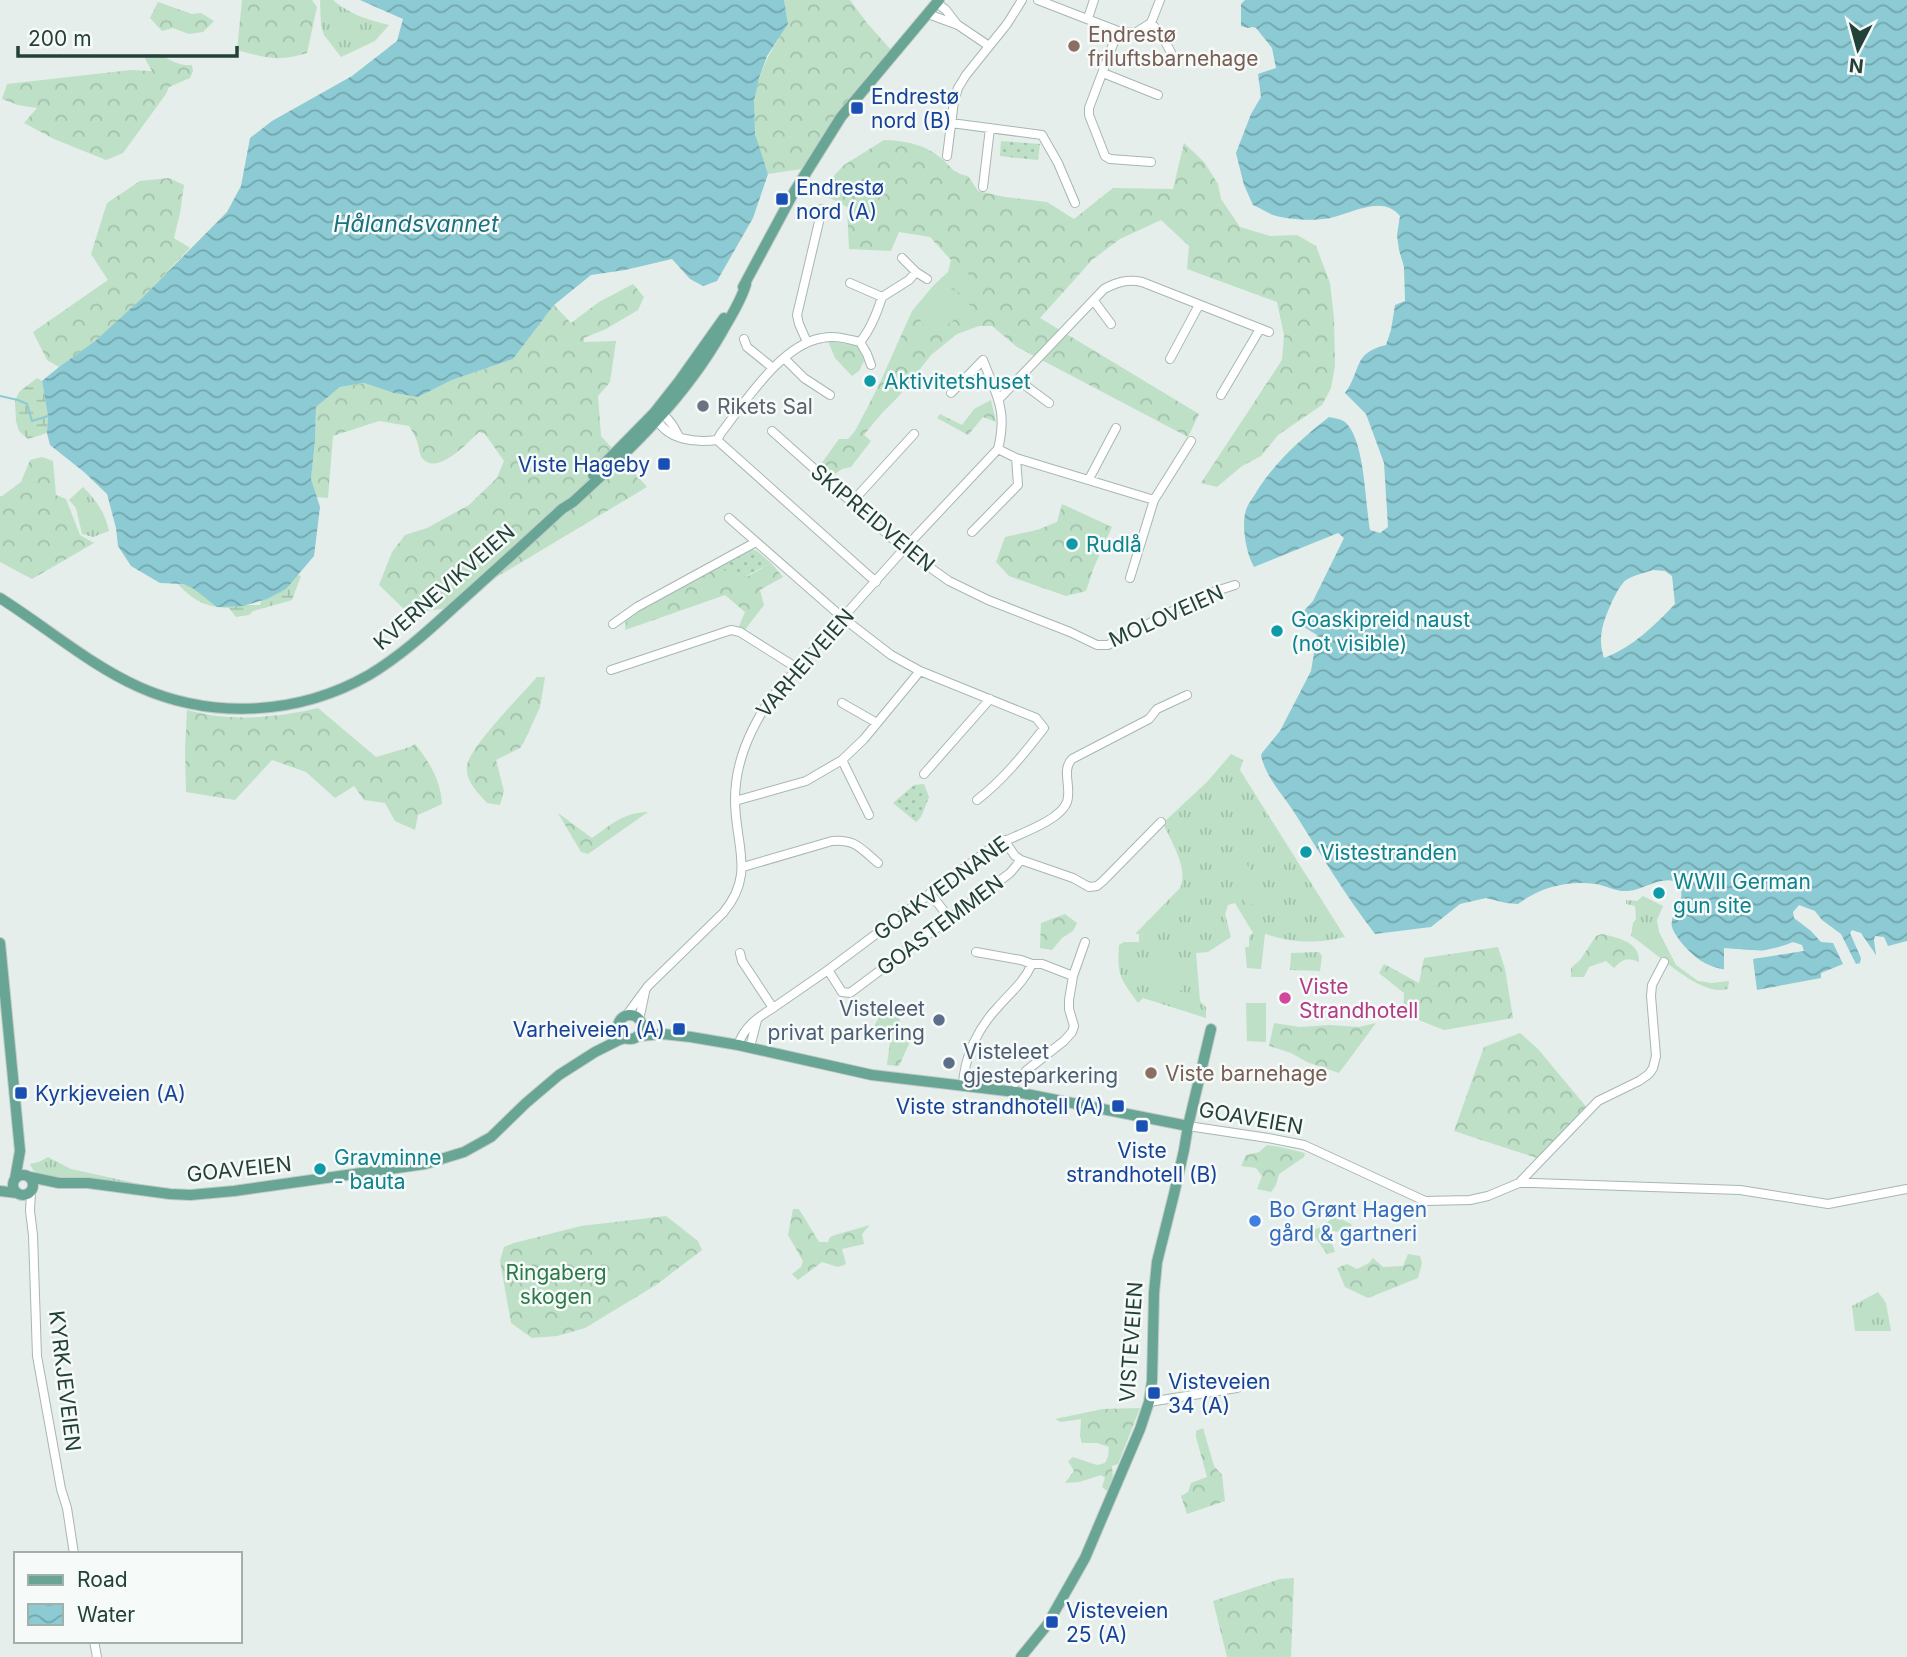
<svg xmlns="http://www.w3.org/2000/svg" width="1907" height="1657" viewBox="0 0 1907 1657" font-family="Inter,sans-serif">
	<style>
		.grass { fill: url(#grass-tufts) }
		.forest { fill: url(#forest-crowns) }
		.wetland { fill: url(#wetland-marsh) }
		.park { fill: url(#park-dots) }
		.garden { fill: #bde0c6 }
		.water { fill: url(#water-waves); fill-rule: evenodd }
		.pier { fill: #e5eeea }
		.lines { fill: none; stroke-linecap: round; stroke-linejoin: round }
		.stream { stroke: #8ccad4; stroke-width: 2 }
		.minor-casing { stroke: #a7b7b1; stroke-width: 10 }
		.major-casing { stroke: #c1cac7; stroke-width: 12 }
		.minor { stroke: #fff; stroke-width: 8 }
		.major { stroke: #68a594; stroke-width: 10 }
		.education-dot { fill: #8d6e63; stroke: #f6faf8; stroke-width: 2.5 }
		.transit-dot { fill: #1a4fb4; stroke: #f6faf8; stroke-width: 2.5 }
		.culture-dot { fill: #0f9aa8; stroke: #f6faf8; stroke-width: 2.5 }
		.worship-dot { fill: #6b7280; stroke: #f6faf8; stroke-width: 2.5 }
		.hotel-dot { fill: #d1479c; stroke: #f6faf8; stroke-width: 2.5 }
		.service-dot { fill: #5c6f8a; stroke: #f6faf8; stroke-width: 2.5 }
		.shop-dot { fill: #3f7fe0; stroke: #f6faf8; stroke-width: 2.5 }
		.labels { text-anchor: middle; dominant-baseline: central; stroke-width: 5; stroke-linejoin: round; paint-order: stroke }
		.education-label { font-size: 21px; fill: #785e54; stroke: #f6faf8; text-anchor: start }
		.transit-label { font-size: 21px; fill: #164399; stroke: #f6faf8; text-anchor: start }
		.culture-label { font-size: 21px; fill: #0d838f; stroke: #f6faf8; text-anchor: start }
		.worship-label { font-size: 21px; fill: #5b616d; stroke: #f6faf8; text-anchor: start }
		.street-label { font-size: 21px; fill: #234138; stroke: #f6faf8 }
		.hotel-label { font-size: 21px; fill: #b23c85; stroke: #f6faf8; text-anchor: start }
		.service-label { font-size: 21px; fill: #4e5e75; stroke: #f6faf8; text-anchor: end }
		.shop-label { font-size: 21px; fill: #366cbe; stroke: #f6faf8; text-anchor: start }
		.park-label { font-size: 21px; fill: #2c7949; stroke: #f6faf8 }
		.water-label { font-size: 23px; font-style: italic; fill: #1b707f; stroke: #f6faf8 }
	</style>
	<defs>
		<pattern id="grass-tufts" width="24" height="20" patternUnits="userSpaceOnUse" patternTransform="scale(1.75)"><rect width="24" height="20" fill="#bde0c6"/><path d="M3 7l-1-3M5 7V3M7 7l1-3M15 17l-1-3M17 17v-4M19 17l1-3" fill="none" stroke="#a2c1ab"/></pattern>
		<pattern id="forest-crowns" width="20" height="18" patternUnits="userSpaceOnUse" patternTransform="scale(1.75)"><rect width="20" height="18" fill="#bde0c6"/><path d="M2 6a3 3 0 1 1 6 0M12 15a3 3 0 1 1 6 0" fill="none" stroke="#a2c1ab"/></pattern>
		<pattern id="wetland-marsh" width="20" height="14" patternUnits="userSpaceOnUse" patternTransform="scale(1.75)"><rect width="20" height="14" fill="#bde0c6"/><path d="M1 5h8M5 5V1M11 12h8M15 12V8" fill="none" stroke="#a2c1ab"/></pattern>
		<pattern id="park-dots" width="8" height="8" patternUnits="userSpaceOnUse" patternTransform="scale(1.75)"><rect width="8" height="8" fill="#bde0c6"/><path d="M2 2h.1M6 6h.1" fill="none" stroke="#a2c1ab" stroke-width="1.8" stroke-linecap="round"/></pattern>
		<pattern id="water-waves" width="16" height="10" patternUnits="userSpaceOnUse" patternTransform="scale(1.75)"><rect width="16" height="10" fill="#8ccad4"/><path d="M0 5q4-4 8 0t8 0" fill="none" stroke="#72a6ad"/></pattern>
	</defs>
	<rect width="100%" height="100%" fill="#e5eeea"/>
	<path class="grass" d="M320,0H333C349,14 368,20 389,25L375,41L341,57L324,35L321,26Z
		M83,487C96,500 105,512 109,531L93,537L82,534L76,508L69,500Z
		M1231,754L1243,760L1240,770L1345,937C1314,944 1295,943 1265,934L1261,969L1247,968L1245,947H1249V936L1253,933L1235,903L1228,905L1225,914L1231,937L1208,952L1196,953L1200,1001L1206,1007V1018L1143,998L1138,1003C1120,978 1117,976 1119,945L1124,942H1139V934H1135L1180,888C1189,868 1171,842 1163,823L1208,781Z
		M1643,896L1663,906L1657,920L1659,932L1676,965L1698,981L1712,983L1729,981L1728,989C1700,998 1654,950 1631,936L1633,923L1636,919L1635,906L1626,904V900L1637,901Z
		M1319,952L1322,956L1320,971L1290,970L1291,953Z
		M48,1157L71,1169L158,1188L80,1178L42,1176L33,1170L30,1164L39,1162Z
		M1878,1292L1886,1303L1891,1331H1855L1852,1306Z"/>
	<path class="forest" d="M242,0H312L317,7L307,53C277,62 266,58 237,50Z
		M784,0H850L867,23L892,51L868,75L816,151L801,169L768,174C764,161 757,146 755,132C749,87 764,61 788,24Z
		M158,2L192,14L201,13L214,21L203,32L189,34L173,28L162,31L150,18Z
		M160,54C171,61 179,66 192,65L193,71L190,78L169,87L166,94L123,153L106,160L54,139L24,123L37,108L18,105L2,99L7,84L131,70L152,71L143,55Z
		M884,140C906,141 924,144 941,158C952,168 953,173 968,176L978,191L1005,197L1047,202L1074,219L1113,188L1173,189L1184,143L1204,162L1218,184L1221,199L1240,227L1270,236L1297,235L1316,246L1330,283L1334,318L1335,365L1331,388L1322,405L1278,435L1261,456L1242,466L1217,487L1201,483L1282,360L1284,335L1277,302L1187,269L1189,246L1161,220L1120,239L1092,260L1040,318L1199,414L1188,437L1017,347L992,326H979L957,334L931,355L899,396L881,414L864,435L871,441L851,467L842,469L827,480L816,471L839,439H848L855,431L878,387L912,311L933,286L948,272L951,260L930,237L899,232L891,251L849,249L847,207L830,198L819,196L831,179L844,165Z
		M169,178L184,185L180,213L174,238L190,248L141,299L95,341L59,367L47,360L33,332L108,280L91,254L107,203L140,181Z
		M633,284L644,297L638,310L606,329L584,338V342L616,341L610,382L598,396L601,436L647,487L485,584L458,607L408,613L379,585L392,552L405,535L427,528L469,505L497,478L504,461L485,434L479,432C468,442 437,477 422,458C419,453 419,447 417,441C415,436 412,431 409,426L379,421L333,436L328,498L316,497L311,479L315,441L316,407L340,387L364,383L394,393L418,397L452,380L513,359L554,305L571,323L599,302Z
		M828,341L859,346L864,361L859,371L852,376L835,358Z
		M991,400L996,422L983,417L968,435L937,418L940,414L962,425L974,409Z
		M42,457L53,461L56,495L66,499L80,535L94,543L32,579L0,562V496H2L21,482L30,460Z
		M1062,504L1112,527L1094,567L1086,591L1066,596L1009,576L996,562L1005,537L1037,530L1057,522Z
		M771,563L783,577L760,590L764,605L744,631L738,629L745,612L725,595L625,630L626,617L717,566L748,576Z
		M537,677H545L540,707L524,742L520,748L496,760L504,791L500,805L487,803C478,793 465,781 467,766C468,749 523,693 537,677Z
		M318,708L376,757L410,747L415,744C429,761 441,781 442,804L418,815L415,830L395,821L385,803L364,800L354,786L335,798L306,772L272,760L235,800L186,792L185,750L187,710C230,722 276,718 318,708Z
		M648,812L588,854L581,852L558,813L592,838C612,824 622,813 648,812Z
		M1065,914L1077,923L1073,931L1062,938L1052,950L1040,948L1041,923Z
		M1602,934C1619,938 1640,942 1639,962C1627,957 1623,959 1614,968L1606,961L1589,967L1584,977H1571V968L1580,960L1596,936Z
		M1498,947L1505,969L1513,1018L1444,1030L1411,1017L1403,1015L1404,993L1379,973L1384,964L1419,983L1424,958Z
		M896,1005L901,1027L913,1035L899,1066L887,1065L890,1041L874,1026L882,1012Z
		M1274,1023L1300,1027L1330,1025L1359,1027L1376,1023L1339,1073L1307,1062L1291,1053L1269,1046Z
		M1520,1033L1538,1049L1588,1109L1540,1159L1454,1131L1484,1047Z
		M1267,1145L1280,1147L1305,1153L1304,1157L1279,1174L1276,1185L1271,1192L1257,1189L1262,1176L1256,1168L1241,1166L1246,1155L1259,1152Z
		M793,1209H799L819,1242H828L830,1237L835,1235L870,1225L862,1234L864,1244L842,1249L846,1264L838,1267L822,1262L798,1280L792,1274L801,1267L803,1261L788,1235Z
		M666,1216L698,1241L702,1250L656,1285L585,1328L557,1336L532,1338L511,1323L500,1261L504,1247L514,1243L581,1226Z
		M1335,1216L1351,1224L1354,1233L1343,1237L1339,1232L1327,1230L1335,1252L1327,1254L1311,1231L1323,1226Z
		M1408,1254L1420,1256L1422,1263L1418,1278L1368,1298L1345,1287L1337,1268L1347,1264L1357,1269L1369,1263L1373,1258L1383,1267L1403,1266Z
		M1140,1408L1118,1464L1112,1466L1113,1478L1107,1491L1102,1487L1105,1478L1101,1475L1079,1482L1065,1483L1074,1471L1068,1461L1073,1457L1097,1465L1105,1463L1108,1457L1109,1447L1097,1443H1082L1080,1436L1081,1419L1061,1422L1055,1419L1103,1409Z
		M1203,1428L1214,1466L1222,1475L1225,1501L1187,1514L1181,1496L1188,1492L1191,1483L1207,1477L1196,1437V1431Z
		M1294,1578L1291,1657H1227L1213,1601L1280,1579Z"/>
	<path class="wetland" d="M37,378L42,381L48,416L47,433L28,439L19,431L16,421L15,401L19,392Z
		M288,572L301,576L292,600L253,611L249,615L236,617L229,608C200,607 189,597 170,575L245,605H260L264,593Z"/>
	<path class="park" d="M1001,141L1040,144L1038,160L1000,156Z
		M752,549L757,551L771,563L740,579L717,566Z
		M924,784L929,797L921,817L916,822L893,803L914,785Z"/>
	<path class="garden" d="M962,268L985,290L971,304L948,283Z
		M946,284L971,306L936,334C926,330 922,325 918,315Z
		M1246,862L1265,897L1247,907L1228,872Z
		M1148,959L1188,971L1181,991L1142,979Z
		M1246,1003H1266V1042L1247,1041Z"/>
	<path class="water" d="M360,0H784L788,24L767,56L759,78L754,101L755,134L768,174L753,218L717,281L703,286L690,279L672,259L625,270L591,275L554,305L513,359L452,380L418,397L394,393L364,383L340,387L316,407L315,441L311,479L320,507L314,556L286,589L267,599L243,606L217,607L194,589L184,584L160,583L131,566L118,546L116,528L107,494L84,472L50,445L47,433L48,416L42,381L59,367L95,341L141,299L227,212L241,186L250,138L272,121L352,76L397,41L403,19Z
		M1245,0H1907V941L1888,946L1884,937L1875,936L1874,940L1876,955L1861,933L1852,930L1850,933L1861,958L1860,963L1856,964L1841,934L1822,920L1815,911L1799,905L1793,912L1794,918L1811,931L1821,942L1833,943L1843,964L1821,973V978L1757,990L1753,959L1804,951L1802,945L1793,942L1769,951L1730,949L1727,970C1706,967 1693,957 1680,941C1676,935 1670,928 1672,921C1675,904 1685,905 1680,883C1662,874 1646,889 1628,891C1616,892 1607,886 1596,884C1568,880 1540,887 1518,904L1506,903L1486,898L1460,904L1431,927L1375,934C1345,895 1320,853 1294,812C1281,792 1267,779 1261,756L1262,753L1280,731L1311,671L1317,635L1299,624V616L1313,601L1344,538L1338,533L1254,567C1246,553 1241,525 1246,510C1248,503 1254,497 1257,491C1276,461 1301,439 1329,417C1333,418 1341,419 1345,422C1365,439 1365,503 1370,530L1380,533L1388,527L1384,463L1366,414L1345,393C1362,370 1352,353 1386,345L1391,330L1395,305L1405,301L1404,267L1399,250L1397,235L1400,216C1381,192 1347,217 1323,219C1311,221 1284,219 1273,215C1266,212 1260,208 1253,205L1244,185L1236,153L1251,114L1261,97L1258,74L1276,68L1272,48L1256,28L1253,27L1248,28L1241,26V4ZM1653,570L1665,571L1672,576L1675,604C1654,626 1633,647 1604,658C1601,649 1600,639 1602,630C1604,618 1617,587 1626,580C1634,575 1644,573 1653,570Z"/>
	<path class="pier" d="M1796,943L1798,948L1793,946L1776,952L1798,948L1800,950L1749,959L1751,956L1764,954L1733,953V969L1728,973L1724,970V948L1761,951Z"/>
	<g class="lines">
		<path class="stream" d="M0,396L18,400L27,404L32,421L48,416"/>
		<g class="minor-casing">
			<path id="minor" d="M1038,0L1118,31L1135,33L1151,23L1160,0
				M937,3L946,10L956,23
				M928,14L958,25L989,46
				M1088,18L1094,0
				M1151,23L1161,34L1175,60
				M1118,31L1089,108V115L1105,156L1110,159L1151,162
				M1103,73L1158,95
				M951,123L1042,135L1058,163L1075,203
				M947,156L954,101L958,88L966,75L1007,24L1022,0
				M983,187L990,128
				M902,258L916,272L927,279
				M850,283L882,297L909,280L916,272
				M1094,301L1111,324
				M744,339L747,347L773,368
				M807,342L799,324L797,315L822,209
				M860,342L867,354L871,365
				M784,358L804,378L830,395
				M1170,359L1199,305
				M1018,380L1049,403
				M1221,395L1260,329
				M999,399L1104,289C1117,282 1127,279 1142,282L1269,332
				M659,414C669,416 675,429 679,437
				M656,418C667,440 695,443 717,440
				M772,431L904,549L949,581L988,600L1070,632L1097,645H1108L1203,595L1235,585
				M717,440L721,433C745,402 782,344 822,338C835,335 847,339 860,342C871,329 877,313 882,297
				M717,440L876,582
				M998,449L1016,458L1154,500
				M1089,479L1116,428
				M852,502L914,434
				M729,518L843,618L891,655L920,671L1036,718L1044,728C1024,754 1003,780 977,800
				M972,532L1018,485L1016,458
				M1130,578L1154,500L1191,441
				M613,624L637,607L756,542
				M611,670L731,630L740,632L797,668
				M842,703L877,723
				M842,760L869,815
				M924,774L990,699
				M735,801L806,781L842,760L864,739L920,671
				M1004,840L1015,856L1021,860L1073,878L1089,887L1097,886L1103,881L1161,822
				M743,867L832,841C856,839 861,849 878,863
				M930,893L950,919
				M976,952L1021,960L1032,964
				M828,970L842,992L850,993L1010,873L1021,860
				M773,1008L828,970L991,848C1011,836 1059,823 1067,802C1072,788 1061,770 1072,759L1149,719L1157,709L1187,695
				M626,1016L648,986L723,913C756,874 735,845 735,800C735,762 750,730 770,699L904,549L998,449C1008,409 996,395 983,360L951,393
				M639,1020L645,992
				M738,1045C744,1027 758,1017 773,1008L742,961L740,953
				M750,1047L757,1020
				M1015,1083L1027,1070L1064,1041L1072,1032L1074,1026L1069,1009V1000L1073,976
				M963,1086C964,1057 978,1028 998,1007C1010,993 1024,982 1032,964H1042L1073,976L1085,942
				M1188,1126L1268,1138L1304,1145L1425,1201L1470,1200L1488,1196L1519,1183H1533L1740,1190L1828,1204L1907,1189
				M1519,1183L1598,1101L1639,1081L1649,1074L1653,1068L1656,1056L1651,996L1652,985L1664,962
				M31,1192L30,1211L33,1235L37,1356L61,1489L67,1508L74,1554
				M1149,1402L1237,1388
				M94,1641L97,1657"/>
		</g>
		<g class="major-casing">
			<path id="major" d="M743,287L794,192L841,117L939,0
				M593,475L654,413L680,380L724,318
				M0,598C46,627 90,665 139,687C213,720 299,715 369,675C399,657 426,633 452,609C489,576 525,543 562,509L573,502C630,450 684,399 722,332C731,316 741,301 746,284
				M0,943L20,1151L15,1179
				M618 1027a12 12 0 1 1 24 0a12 12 0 1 1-24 0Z
				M639,1036L663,1034L691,1037L738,1045L872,1075L1016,1092L1188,1126
				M13 1185a10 10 0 1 1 20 0a10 10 0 1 1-20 0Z
				M30,1177L59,1183H88L170,1194L190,1195L234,1191L425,1164L464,1152L491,1137L526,1103L559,1075L595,1052L619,1040L625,1038
				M0,1191L17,1193
				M1021,1657L1047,1625L1085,1558L1140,1429L1149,1402L1152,1381L1154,1293L1157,1262L1174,1194L1184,1150L1188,1126L1211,1029"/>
		</g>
		<use href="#minor" class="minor"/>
		<use href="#major" class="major"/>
	</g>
	<g class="education-dot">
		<circle cx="1074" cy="46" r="7"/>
		<circle cx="1151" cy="1073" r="7"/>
	</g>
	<g class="transit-dot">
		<rect x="850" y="101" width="14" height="14" rx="3.5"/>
		<rect x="775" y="192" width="14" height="14" rx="3.5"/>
		<rect x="657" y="457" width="14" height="14" rx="3.5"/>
		<rect x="672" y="1022" width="14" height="14" rx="3.5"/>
		<rect x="14" y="1086" width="14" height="14" rx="3.5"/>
		<rect x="1111" y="1099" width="14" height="14" rx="3.5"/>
		<rect x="1135" y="1119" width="14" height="14" rx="3.5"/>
		<rect x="1147" y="1386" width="14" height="14" rx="3.5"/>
		<rect x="1045" y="1615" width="14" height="14" rx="3.5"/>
	</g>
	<g class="culture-dot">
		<circle cx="870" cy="381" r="7"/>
		<circle cx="1072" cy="544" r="7"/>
		<circle cx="1277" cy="631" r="7"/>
		<circle cx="1306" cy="852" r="7"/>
		<circle cx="1659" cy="893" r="7"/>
		<circle cx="320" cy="1169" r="7"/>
	</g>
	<circle class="worship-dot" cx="703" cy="406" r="7"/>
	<circle class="hotel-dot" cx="1285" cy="998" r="7"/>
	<g class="service-dot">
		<circle cx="939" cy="1020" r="7"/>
		<circle cx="949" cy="1063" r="7"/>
	</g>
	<circle class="shop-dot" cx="1255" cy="1221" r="7"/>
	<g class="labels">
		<g class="education-label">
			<text x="1088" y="34">Endrestø<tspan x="1088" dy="24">friluftsbarnehage</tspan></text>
			<text x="1165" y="1073">Viste barnehage</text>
		</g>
		<g class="transit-label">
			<text x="871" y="96">Endrestø<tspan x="871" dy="24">nord (B)</tspan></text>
			<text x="796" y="187">Endrestø<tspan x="796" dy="24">nord (A)</tspan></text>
			<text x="650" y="464" text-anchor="end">Viste Hageby</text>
			<text x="665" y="1029" text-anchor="end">Varheiveien (A)</text>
			<text x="35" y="1093">Kyrkjeveien (A)</text>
			<text x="1104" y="1106" text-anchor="end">Viste strandhotell (A)</text>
			<text x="1142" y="1150" text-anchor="middle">Viste<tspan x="1142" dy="24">strandhotell (B)</tspan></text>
			<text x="1168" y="1381">Visteveien<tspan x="1168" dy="24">34 (A)</tspan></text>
			<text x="1066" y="1610">Visteveien<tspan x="1066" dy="24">25 (A)</tspan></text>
		</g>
		<g class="culture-label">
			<text x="884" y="381">Aktivitetshuset</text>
			<text x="1086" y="544">Rudlå</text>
			<text x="1291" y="619">Goaskipreid naust<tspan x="1291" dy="24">(not visible)</tspan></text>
			<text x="1320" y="852">Vistestranden</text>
			<text x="1673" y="881">WWII German<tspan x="1673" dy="24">gun site</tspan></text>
			<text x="334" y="1157">Gravminne<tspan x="334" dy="24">- bauta</tspan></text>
		</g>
		<g class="worship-label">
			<text x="717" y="406">Rikets Sal</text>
		</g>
		<g class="street-label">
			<text transform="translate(873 518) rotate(40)">SKIPREIDVEIEN</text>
			<text transform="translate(444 587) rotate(-41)">KVERNEVIKVEIEN</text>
			<text transform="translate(1166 616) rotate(-24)">MOLOVEIEN</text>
			<text transform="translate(805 663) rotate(-49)">VARHEIVEIEN</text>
			<text transform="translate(941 888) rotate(-36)">GOAKVEDNANE</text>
			<text transform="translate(940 925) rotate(-37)">GOASTEMMEN</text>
			<text transform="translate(1251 1118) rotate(10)">GOAVEIEN</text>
			<text transform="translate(239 1169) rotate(-6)">GOAVEIEN</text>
			<text transform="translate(1131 1342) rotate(-86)">VISTEVEIEN</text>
			<text transform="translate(65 1381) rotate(83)">KYRKJEVEIEN</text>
		</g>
		<g class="hotel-label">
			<text x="1299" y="986">Viste<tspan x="1299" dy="24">Strandhotell</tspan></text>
		</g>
		<g class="service-label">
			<text x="925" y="1008">Visteleet<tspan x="925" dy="24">privat parkering</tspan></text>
			<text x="963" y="1051" text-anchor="start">Visteleet<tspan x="963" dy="24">gjesteparkering</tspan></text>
		</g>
		<g class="shop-label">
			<text x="1269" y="1209">Bo Grønt Hagen<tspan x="1269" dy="24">gård &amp; gartneri</tspan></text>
		</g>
		<g class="park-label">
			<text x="556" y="1272">Ringaberg<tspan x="556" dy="24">skogen</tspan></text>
		</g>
		<g class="water-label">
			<text x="416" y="224">Hålandsvannet</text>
		</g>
	</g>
	<rect x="14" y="1552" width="228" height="91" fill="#f6faf8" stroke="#a2b0ab" stroke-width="2"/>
	<rect x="28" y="1575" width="35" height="10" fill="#68a594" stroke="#a2b0ab" stroke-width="2"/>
	<text x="77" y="1587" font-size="21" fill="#234138">Road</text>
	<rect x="28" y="1604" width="35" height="21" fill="url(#water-waves)" stroke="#a2b0ab" stroke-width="2"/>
	<text x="77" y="1622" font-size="21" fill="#234138">Water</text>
	<g transform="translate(1858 49) rotate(186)" stroke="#f6faf8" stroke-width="5" paint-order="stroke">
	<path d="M0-5L12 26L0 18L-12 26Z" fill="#234138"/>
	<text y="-10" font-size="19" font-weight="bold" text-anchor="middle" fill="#234138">N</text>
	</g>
	<path d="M18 46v10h219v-10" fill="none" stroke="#234138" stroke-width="3.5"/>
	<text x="28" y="46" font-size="21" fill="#234138" stroke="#f6faf8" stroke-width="5" paint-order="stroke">200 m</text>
</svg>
